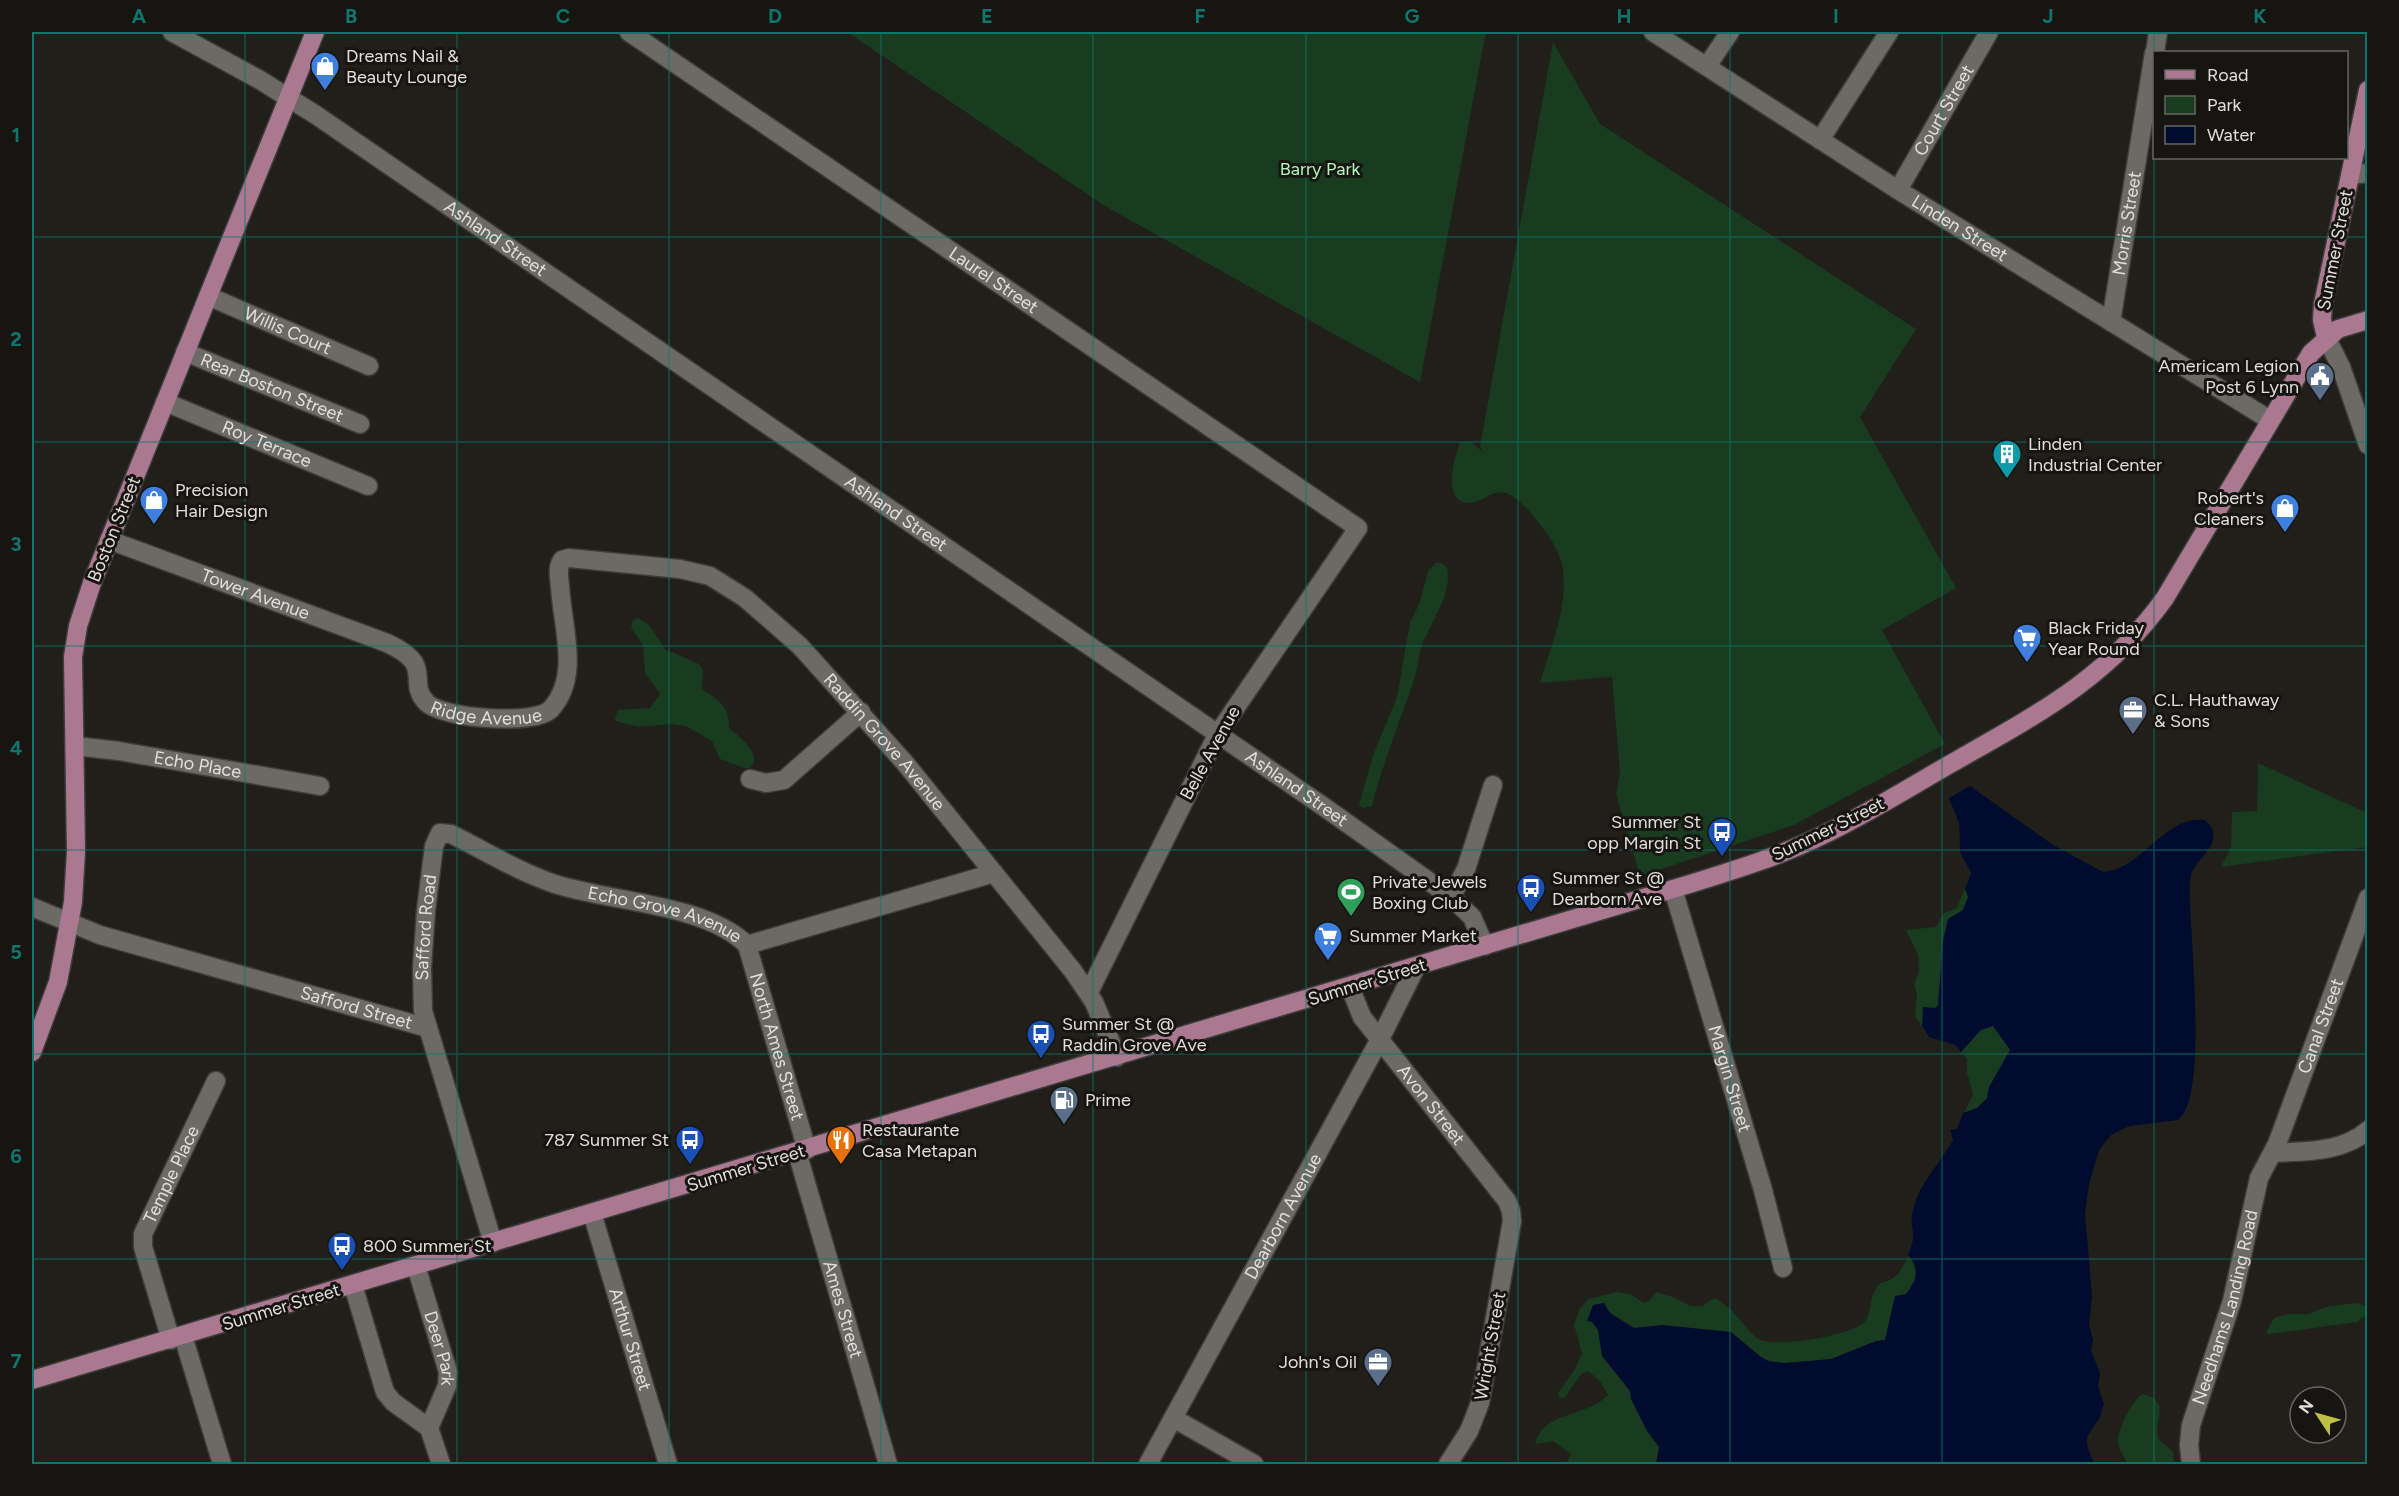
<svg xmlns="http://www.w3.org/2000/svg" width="2399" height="1496" viewBox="0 0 2399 1496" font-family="Figtree,sans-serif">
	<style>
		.green { fill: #193b20 }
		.water { fill: #010b2d }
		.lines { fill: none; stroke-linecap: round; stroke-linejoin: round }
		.minor-casing { stroke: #3d3c39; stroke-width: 21 }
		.major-casing { stroke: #3d3c39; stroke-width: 21 }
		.minor { stroke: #6c6a65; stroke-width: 18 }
		.major { stroke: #ab7891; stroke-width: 18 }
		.grid { fill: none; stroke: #0f766e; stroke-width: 1.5; stroke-opacity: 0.55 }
		.labels { text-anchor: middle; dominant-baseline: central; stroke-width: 6; stroke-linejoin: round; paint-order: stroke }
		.poi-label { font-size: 18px; fill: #e0dfdc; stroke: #171511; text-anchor: start }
		.street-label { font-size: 18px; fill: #e0dfdc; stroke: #171511 }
		.park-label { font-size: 18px; fill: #b3f5bc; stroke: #171511 }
		.neatline { fill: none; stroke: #0f766e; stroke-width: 2 }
		.grid-label { font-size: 20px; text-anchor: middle; font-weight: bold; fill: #0f766e }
	</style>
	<rect width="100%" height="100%" fill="#201f1a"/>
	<path class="green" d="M847,32H1486L1420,382L1105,206Z
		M1553,42L1600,124L1916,329L1860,417L1956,588L1882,630L1945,744L1794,825L1640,876L1616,794L1620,773L1612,677L1540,683C1550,648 1568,607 1563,571C1561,552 1549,536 1538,522C1530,512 1520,499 1508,494C1490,486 1479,510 1461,501C1444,493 1455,455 1460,442H1471L1484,453L1480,447Z
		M1436,563H1442L1447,568C1453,592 1431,622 1422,645C1418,656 1418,669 1414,680C1400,721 1384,760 1373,802L1372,806L1363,808L1359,805L1360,801L1374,753L1397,697L1410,623L1420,602L1428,571Z
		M638,618L649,625L665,649L699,664L703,670L702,689C718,700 730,706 729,728C739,737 764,754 750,768H744L720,759L712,741L686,726L672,724L638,727L616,721L615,718L618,710L650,708L660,694L645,673L643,645L631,628L633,621Z
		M2258,763L2367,813V847L2221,867L2231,847L2232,812L2257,811Z
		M1959,823L2048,942L1906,1464H1570L1567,1462L1571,1454L1553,1441L1535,1444C1542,1411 1588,1417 1608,1395L1600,1381L1588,1371L1582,1373L1565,1397L1559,1398L1558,1393L1575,1369L1582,1353L1574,1325L1580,1308L1589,1299L1617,1292L1632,1295L1644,1303L1649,1301L1656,1292L1670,1296L1691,1306H1702L1714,1298C1737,1308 1746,1334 1761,1340C1778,1347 1855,1336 1866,1320C1873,1309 1868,1294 1881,1283C1885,1280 1889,1282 1893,1278C1902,1272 1908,1257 1912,1247C1919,1233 1908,1218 1915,1203C1925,1180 1941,1162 1953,1140V1136L1949,1132L1957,1129L1973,1094L1967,1073V1059L1955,1045L1929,1037L1915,1016L1917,994L1914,984L1919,972L1918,955L1906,930L1936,927L1944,913L1957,908L1971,873L1960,851Z
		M2358,1303L2367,1307V1314L2357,1322L2269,1334L2266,1333L2274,1318L2288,1314H2308L2329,1306Z
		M2143,1394C2174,1402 2151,1423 2159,1439C2162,1444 2169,1447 2173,1452L2174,1464H2128C2125,1458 2119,1450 2118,1443C2116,1432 2133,1398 2143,1394Z"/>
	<path class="water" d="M1970,786L2053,845L2103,872C2143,869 2164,815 2205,820C2225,839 2204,853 2195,867C2191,872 2190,878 2190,884C2188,927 2210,1096 2178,1120L2129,1126L2111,1135L2099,1150L2089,1184L2085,1214L2092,1296L2089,1324L2093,1340L2091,1350L2100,1374L2098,1386L2104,1404L2100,1417L2087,1437V1445L2094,1464H1656L1659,1447L1647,1431L1631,1399L1630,1391L1602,1356L1598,1330L1592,1322L1587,1321L1593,1305L1604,1303L1610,1313L1634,1328L1662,1325L1731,1332L1761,1357L1769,1361L1785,1363L1831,1359L1876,1341L1885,1340L1895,1296L1906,1294C1917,1280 1920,1269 1908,1255C1919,1232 1908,1228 1913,1210C1919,1184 1940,1163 1953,1140L1950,1130L1957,1129L1963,1113L1977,1108L1987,1098L1989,1087L2010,1050L1993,1026L1981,1030L1961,1052L1955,1045L1929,1037L1922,1026L1923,1007L1935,1008L1938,1005L1943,941L1948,919L1963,910L1968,897L1965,889L1971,873L1960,852L1959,823L1949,798Z"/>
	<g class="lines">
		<g class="minor-casing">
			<g id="minor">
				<path id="s1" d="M172,32L260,80L316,115L1327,809L1451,897L1472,917L1485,946"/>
				<path id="s2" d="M629,32L1358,528L1217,735L1089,992"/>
				<path id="s3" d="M1653,32L1898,190L2270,420"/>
				<path d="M2155,52L2158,32"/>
				<path d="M1707,66L1730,32"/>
				<path d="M1820,140L1889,32"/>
				<path d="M2350,175L2368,173"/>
				<path id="s4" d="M1898,190L1989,32"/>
				<path id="s5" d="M208,296L369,366"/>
				<path id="s6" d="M2111,322L2154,53"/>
				<path d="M2326,337L2341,367L2368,445"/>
				<path id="s7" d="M185,352L360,424"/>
				<path id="s8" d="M165,402L368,486"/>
				<path id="s9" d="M109,540L387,643C437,666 405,681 427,703C442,718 535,726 551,709C581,676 562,626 560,586C559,577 557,567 562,560L569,558L680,569L710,576L745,598L800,646L905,763L1073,971L1094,1002L1117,1057"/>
				<path id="s10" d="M75,746L119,751L320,786"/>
				<path d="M750,779L766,783L784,780L861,712"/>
				<path id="s11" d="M1673,889L1763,1190L1783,1268"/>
				<path d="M1451,897L1466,869L1493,785"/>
				<path id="s12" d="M32,907L100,935L428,1028"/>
				<path d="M747,945L994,873"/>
				<path id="s13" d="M747,945L807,1150"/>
				<path id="s14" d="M1350,987L1362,1017L1507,1201L1511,1211L1512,1221L1480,1403L1469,1431L1448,1464"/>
				<path id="s15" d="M797,1152L888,1464"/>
				<path d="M2273,1153C2305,1151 2342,1153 2368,1130"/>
				<path id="s16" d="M592,1213L668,1464"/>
				<path id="s17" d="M493,1243L423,1011L422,968L426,910L434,846L440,833L451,834C485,851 519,872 555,884C611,902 706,904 747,945"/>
				<path id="s18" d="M416,1266L448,1372L447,1386L429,1428"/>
				<path d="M353,1285L385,1392L393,1402L429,1428L441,1464"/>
				<path d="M183,1336L222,1464"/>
				<path id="s19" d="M171,1340L143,1247V1234L216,1081"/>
				<path d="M1173,1418L1254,1464"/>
				<path id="s20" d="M1148,1464L1380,1039L1416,967"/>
				<path id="s21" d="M2191,1464L2189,1445L2191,1425L2232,1301L2259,1178L2277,1144L2368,898"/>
			</g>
		</g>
		<g class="major-casing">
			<path id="major" d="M2326,337L2322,320L2323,304L2368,90
				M32,1052L58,982L73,902L76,851L73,657L78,626L92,583L315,32
				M32,1380L1693,883C1738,869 1783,855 1825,834C1869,813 1910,787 1952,763C2036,715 2107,679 2165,598L2311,353L2338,329L2368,320"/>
		</g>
		<use href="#minor" class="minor"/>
		<use href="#major" class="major"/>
	</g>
	<path class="grid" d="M245,32V1464M457,32V1464M669,32V1464M881,32V1464M1093,32V1464M1306,32V1464M1518,32V1464M1730,32V1464M1942,32V1464M2154,32V1464M32,237H2368M32,442H2368M32,646H2368M32,850H2368M32,1054H2368M32,1259H2368"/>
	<defs>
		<g id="shop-pin" transform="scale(1.5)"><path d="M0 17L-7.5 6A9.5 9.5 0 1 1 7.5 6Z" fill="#3f7fe0" stroke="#171511"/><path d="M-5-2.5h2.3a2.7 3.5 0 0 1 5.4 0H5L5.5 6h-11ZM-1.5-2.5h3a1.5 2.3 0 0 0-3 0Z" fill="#fff"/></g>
		<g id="civic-pin" transform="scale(1.5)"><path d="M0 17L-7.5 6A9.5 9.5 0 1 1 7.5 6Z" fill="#5c6f8a" stroke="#171511"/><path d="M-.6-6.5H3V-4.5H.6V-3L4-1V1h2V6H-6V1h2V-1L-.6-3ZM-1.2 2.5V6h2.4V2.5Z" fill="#fff"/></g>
		<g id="building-pin" transform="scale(1.5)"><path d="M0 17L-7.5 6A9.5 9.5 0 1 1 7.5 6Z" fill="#0f9aa8" stroke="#171511"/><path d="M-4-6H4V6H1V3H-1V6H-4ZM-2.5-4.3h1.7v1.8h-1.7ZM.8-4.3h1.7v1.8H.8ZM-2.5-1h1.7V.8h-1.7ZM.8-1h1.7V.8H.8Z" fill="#fff"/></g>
		<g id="supermarket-pin" transform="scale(1.5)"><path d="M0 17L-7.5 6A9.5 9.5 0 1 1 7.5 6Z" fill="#3f7fe0" stroke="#171511"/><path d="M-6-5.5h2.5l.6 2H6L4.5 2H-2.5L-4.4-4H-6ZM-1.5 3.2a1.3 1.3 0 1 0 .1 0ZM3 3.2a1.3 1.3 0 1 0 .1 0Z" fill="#fff"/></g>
		<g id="office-pin" transform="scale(1.5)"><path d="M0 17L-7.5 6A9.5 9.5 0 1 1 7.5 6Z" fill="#5c6f8a" stroke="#171511"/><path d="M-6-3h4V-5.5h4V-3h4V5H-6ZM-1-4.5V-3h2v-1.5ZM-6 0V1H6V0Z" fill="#fff"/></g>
		<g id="bus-pin" transform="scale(1.5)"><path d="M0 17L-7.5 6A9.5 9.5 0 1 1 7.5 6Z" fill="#1a4fb4" stroke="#171511"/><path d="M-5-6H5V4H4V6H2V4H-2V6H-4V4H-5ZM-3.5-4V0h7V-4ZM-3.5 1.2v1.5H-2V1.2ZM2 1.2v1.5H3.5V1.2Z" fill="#fff"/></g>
		<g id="stadium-pin" transform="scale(1.5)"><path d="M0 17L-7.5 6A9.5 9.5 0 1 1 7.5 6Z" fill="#2e9e5b" stroke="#171511"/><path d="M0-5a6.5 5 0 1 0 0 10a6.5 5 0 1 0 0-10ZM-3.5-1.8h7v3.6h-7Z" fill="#fff"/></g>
		<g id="fuel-pin" transform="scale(1.5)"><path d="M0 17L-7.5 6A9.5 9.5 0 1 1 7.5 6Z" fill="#5c6f8a" stroke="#171511"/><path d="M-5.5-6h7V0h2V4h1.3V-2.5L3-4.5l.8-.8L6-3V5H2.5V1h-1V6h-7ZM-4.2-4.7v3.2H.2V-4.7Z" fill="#fff"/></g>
		<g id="restaurant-pin" transform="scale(1.5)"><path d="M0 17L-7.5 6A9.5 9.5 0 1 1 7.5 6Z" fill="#e8710a" stroke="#171511"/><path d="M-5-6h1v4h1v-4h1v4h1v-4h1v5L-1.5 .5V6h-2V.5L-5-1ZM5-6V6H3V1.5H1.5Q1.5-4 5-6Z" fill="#fff"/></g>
	</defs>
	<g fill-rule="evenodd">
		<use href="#shop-pin" x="325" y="66"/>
		<use href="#civic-pin" x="2320" y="376"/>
		<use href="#building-pin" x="2007" y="454"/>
		<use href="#shop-pin" x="154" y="500"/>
		<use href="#shop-pin" x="2285" y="508"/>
		<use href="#supermarket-pin" x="2027" y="638"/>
		<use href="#office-pin" x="2133" y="710"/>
		<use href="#bus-pin" x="1722" y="832"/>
		<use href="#bus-pin" x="1531" y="888"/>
		<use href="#stadium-pin" x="1351" y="892"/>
		<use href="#supermarket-pin" x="1328" y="936"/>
		<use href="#bus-pin" x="1041" y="1034"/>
		<use href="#fuel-pin" x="1064" y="1100"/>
		<use href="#bus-pin" x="690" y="1140"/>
		<use href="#restaurant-pin" x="841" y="1140"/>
		<use href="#bus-pin" x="342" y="1246"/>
		<use href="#office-pin" x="1378" y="1362"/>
	</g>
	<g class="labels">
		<g class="poi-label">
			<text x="346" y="56">Dreams Nail &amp;<tspan x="346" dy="21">Beauty Lounge</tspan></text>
			<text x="2299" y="366" text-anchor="end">Americam Legion<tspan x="2299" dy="21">Post 6 Lynn</tspan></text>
			<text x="2028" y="444">Linden<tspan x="2028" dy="21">Industrial Center</tspan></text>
			<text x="175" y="490">Precision<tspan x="175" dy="21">Hair Design</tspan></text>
			<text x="2264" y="498" text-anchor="end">Robert's<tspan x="2264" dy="21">Cleaners</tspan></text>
			<text x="2048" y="628">Black Friday<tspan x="2048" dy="21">Year Round</tspan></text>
			<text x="2154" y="700">C.L. Hauthaway<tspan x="2154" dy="21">&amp; Sons</tspan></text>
			<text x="1701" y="822" text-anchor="end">Summer St<tspan x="1701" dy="21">opp Margin St</tspan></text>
			<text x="1552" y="878">Summer St @<tspan x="1552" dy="21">Dearborn Ave</tspan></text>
			<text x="1372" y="882">Private Jewels<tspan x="1372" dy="21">Boxing Club</tspan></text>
			<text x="1349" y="936">Summer Market</text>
			<text x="1062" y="1024">Summer St @<tspan x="1062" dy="21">Raddin Grove Ave</tspan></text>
			<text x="1085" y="1100">Prime</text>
			<text x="862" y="1130">Restaurante<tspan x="862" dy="21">Casa Metapan</tspan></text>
			<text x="669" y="1140" text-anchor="end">787 Summer St</text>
			<text x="363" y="1246">800 Summer St</text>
			<text x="1357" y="1362" text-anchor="end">John's Oil</text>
		</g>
		<g class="street-label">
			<text stroke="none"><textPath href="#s4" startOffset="92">Court Street</textPath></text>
			<text stroke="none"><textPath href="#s6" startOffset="100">Morris Street</textPath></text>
			<text stroke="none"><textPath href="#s3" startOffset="364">Linden Street</textPath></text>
			<text stroke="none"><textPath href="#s1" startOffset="384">Ashland Street</textPath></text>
			<text transform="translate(2335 250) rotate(-79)">Summer Street</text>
			<text stroke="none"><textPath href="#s2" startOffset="441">Laurel Street</textPath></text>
			<text stroke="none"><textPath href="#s5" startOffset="87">Willis Court</textPath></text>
			<text stroke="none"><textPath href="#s7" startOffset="94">Rear Boston Street</textPath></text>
			<text stroke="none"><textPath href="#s8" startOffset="110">Roy Terrace</textPath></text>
			<text stroke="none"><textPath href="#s1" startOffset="870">Ashland Street</textPath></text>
			<text transform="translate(114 529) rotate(-68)">Boston Street</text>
			<text stroke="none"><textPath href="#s9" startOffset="156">Tower Avenue</textPath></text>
			<text stroke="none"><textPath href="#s9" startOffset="435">Ridge Avenue</textPath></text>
			<text stroke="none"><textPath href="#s9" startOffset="1048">Raddin Grove Avenue</textPath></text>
			<text transform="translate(1210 753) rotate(-61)">Belle Avenue</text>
			<text stroke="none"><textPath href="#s10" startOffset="124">Echo Place</textPath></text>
			<text stroke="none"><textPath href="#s1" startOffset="1356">Ashland Street</textPath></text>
			<text transform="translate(1828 829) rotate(-26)">Summer Street</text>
			<text stroke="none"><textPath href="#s17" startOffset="663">Echo Grove Avenue</textPath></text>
			<text stroke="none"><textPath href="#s17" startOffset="326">Safford Road</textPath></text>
			<text transform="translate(1367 982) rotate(-17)">Summer Street</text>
			<text stroke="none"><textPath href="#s12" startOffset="340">Safford Street</textPath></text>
			<text stroke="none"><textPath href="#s21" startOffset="460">Canal Street</textPath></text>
			<text stroke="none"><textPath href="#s13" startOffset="106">North Ames Street</textPath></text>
			<text stroke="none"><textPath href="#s11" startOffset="198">Margin Street</textPath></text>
			<text stroke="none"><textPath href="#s14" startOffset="144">Avon Street</textPath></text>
			<text transform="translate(746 1168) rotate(-17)">Summer Street</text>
			<text stroke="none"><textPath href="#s19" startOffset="176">Temple Place</textPath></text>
			<text stroke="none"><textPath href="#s20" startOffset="282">Dearborn Avenue</textPath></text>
			<text transform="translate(281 1307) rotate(-17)">Summer Street</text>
			<text stroke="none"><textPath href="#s21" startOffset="162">Needhams Landing Road</textPath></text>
			<text stroke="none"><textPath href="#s15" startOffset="164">Ames Street</textPath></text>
			<text stroke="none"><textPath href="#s16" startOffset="132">Arthur Street</textPath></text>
			<text transform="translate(1490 1346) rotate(-80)">Wright Street</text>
			<text stroke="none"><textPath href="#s18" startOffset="86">Deer Park</textPath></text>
		</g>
		<g class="park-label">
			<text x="1320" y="169">Barry Park</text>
		</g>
	</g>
	<rect width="2399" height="1496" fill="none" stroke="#171511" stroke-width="66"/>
	<rect x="2153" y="51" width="195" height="108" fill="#171511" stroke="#676662" stroke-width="1.5"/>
	<rect x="2165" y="70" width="30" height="9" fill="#ab7891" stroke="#676662" stroke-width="1.5"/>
	<text x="2207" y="81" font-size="18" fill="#e0dfdc">Road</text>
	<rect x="2165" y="96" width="30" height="18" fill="#193b20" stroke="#676662" stroke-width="1.5"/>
	<text x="2207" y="111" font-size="18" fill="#e0dfdc">Park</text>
	<rect x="2165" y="126" width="30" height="18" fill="#010b2d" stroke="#676662" stroke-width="1.5"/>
	<text x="2207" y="141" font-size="18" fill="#e0dfdc">Water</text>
	<g transform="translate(2318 1415) rotate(306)"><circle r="28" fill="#171511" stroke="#676662" stroke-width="1.5"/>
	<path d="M0-4.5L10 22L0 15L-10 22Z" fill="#bebf42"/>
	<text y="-9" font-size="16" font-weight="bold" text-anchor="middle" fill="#e0dfdc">N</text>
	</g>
	<rect x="33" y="33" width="2333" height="1430" class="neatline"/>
	<g class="grid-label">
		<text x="139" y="23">A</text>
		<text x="351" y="23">B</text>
		<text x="563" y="23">C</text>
		<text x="775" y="23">D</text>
		<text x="987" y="23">E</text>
		<text x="1200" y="23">F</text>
		<text x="1412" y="23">G</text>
		<text x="1624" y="23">H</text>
		<text x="1836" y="23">I</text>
		<text x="2048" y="23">J</text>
		<text x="2260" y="23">K</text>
		<text x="16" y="142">1</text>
		<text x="16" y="346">2</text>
		<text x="16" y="551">3</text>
		<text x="16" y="755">4</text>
		<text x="16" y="959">5</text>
		<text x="16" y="1163">6</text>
		<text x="16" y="1368">7</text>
	</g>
</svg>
